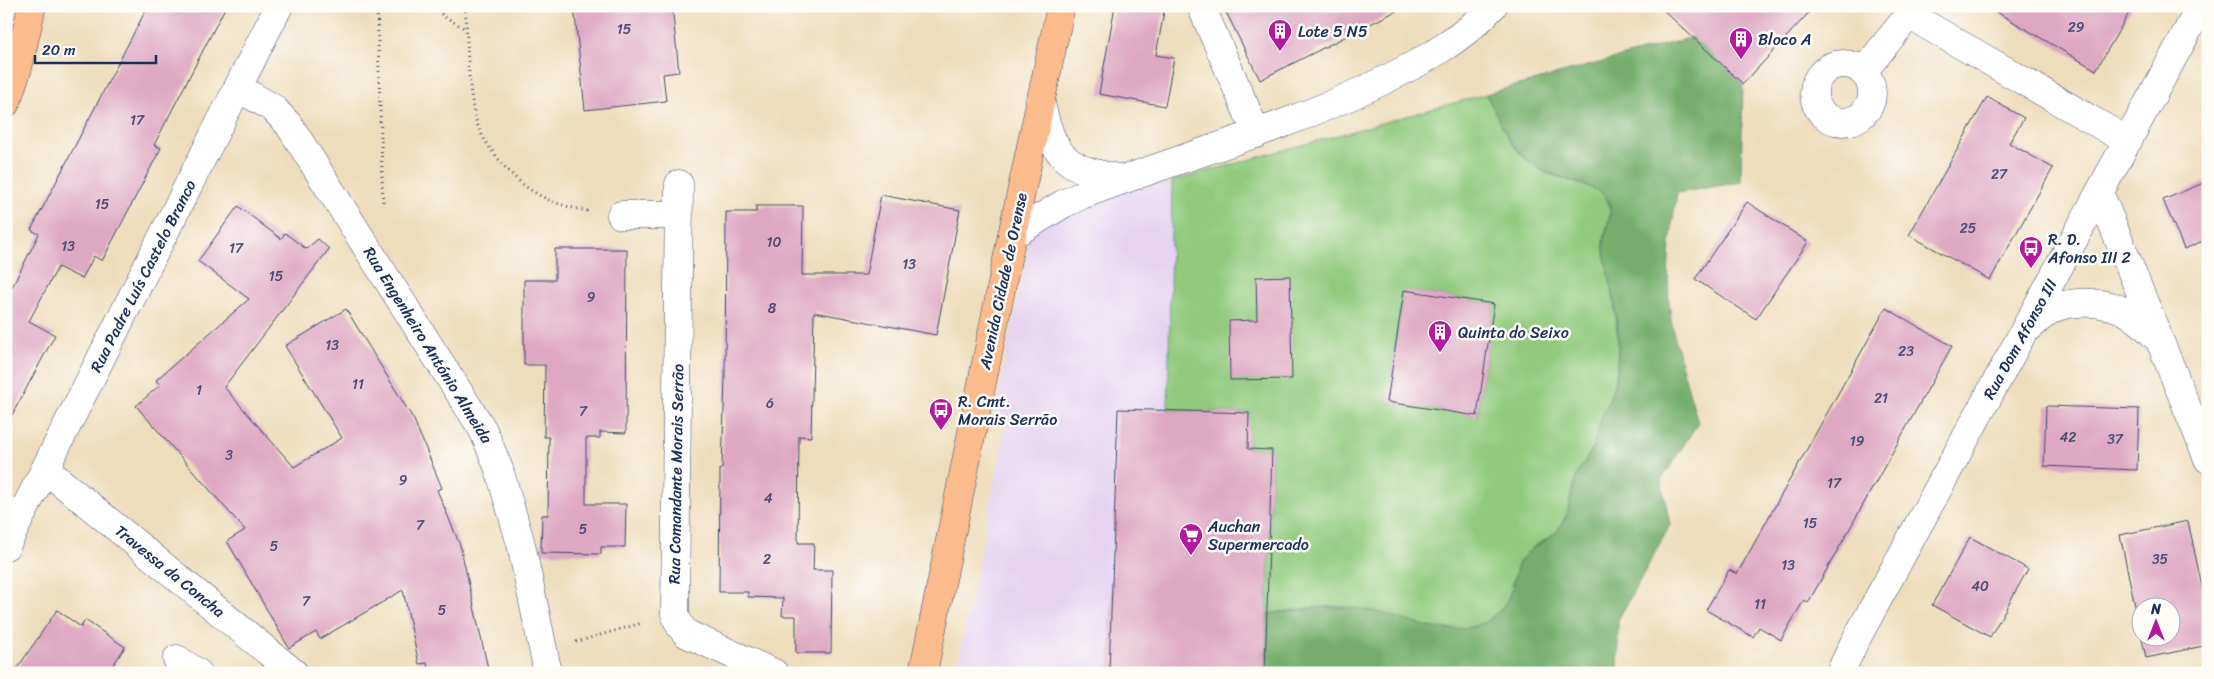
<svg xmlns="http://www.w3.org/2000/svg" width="2214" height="679" viewBox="0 0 2214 679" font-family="Sriracha,sans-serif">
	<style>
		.built { fill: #e5d3f1 }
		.green { fill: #91ca7d; stroke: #567c6e; fill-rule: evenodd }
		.forest { fill: #74ae6c; stroke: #486e65 }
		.building { fill: #dea8c3; fill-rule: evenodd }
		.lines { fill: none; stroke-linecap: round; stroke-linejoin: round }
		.minor-casing { stroke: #3b496c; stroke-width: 29 }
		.major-casing { stroke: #3b496c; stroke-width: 29 }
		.path { stroke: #3b496c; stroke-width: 3; stroke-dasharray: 1 4; stroke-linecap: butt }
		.minor { stroke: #fff; stroke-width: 28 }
		.major { stroke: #fbbb8d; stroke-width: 28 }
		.labels { text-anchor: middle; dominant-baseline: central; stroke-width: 5; stroke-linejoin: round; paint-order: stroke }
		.number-label { font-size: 14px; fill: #4c4d77 }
		.poi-label { font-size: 16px; fill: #1b2f5e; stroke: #fdfcf7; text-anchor: start }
		.street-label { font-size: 16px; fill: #1b2f5e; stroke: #fdfcf7 }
	</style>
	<rect width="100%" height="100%" fill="#fdfcf7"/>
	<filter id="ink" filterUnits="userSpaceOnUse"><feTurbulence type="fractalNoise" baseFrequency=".02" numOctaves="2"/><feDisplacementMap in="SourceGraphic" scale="10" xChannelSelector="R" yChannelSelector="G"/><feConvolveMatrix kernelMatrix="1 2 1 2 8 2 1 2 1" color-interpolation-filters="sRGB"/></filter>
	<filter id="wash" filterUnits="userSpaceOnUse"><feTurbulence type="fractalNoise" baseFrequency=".0096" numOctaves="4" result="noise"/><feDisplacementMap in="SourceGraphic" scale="20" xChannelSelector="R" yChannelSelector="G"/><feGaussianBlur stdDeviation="1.12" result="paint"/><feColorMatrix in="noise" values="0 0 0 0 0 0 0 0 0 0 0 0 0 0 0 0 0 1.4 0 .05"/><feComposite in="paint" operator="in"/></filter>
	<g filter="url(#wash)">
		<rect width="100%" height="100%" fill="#eeddbc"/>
		<path class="built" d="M1172,181L1168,410L1249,413L1272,450L1265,673H956L1008,416L995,413L1031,229L1099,197Z"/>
		<path class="green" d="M1486,94L1511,143L1522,155L1545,173L1600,190L1610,205V215L1604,238V252L1611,281L1616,319L1618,342L1616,379L1593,448L1578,472L1573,486L1568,512L1556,533L1533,547L1519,563L1507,602L1498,612L1485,622L1471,627L1438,629L1340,606L1316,607L1267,614L1272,450L1248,449L1249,413L1168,410L1172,181ZM1404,290L1494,304L1477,416L1387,402Z"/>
		<path class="forest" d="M1693,37L1743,84L1741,182L1677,193C1670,235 1665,277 1671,319C1677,355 1689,389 1698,423L1661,480L1670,525L1618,620V673H1265L1267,614C1299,610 1329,605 1361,609C1403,614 1440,642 1483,623C1497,616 1508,603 1513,588C1515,580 1515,570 1519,563C1529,544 1553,542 1563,523C1572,507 1570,489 1578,473C1582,464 1590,457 1593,447C1596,439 1598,430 1600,422C1605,407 1614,393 1616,377C1620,352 1618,325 1614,300C1612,282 1605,266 1604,249C1603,233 1616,213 1607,198C1599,185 1551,178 1533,165C1509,147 1499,119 1486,94Z"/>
		<g id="blocks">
			<path class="building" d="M148,6H226L154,145L161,148L102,261L94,256L82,279L58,267L29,321L55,335L6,426V299L39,234L31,230Z
				M574,6H672L679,72L663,74L666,101L585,110Z
				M1115,6H1165L1156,55L1174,58L1165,106L1099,94Z
				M1223,6H1406L1260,80Z
				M1659,6H1815L1743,84Z
				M1986,6H2133L2096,70Z
				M1987,97L2024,118L2009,143L2053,168L1990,280L1909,235Z
				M2208,181V239L2184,249L2163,200Z
				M881,195L960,210L936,335L814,312L811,437L799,436L798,543H814L813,570H832L831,653H796V616H782L783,598L748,597V592H719L720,469H722L725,377L726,212H756V206H803L802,275H866Z
				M1747,202L1808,242L1756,319L1695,279Z
				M238,206L281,239L285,233L306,249L318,239L329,249L224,387L294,467L342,438L285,346L346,309L414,420L442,488L437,490L460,545L489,673H429L427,663L419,664L403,590L320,639L316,632L289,648L227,541L245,530L136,406L160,385L156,380L249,299L198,261Z
				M555,249H627L626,433L600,432V438H586V504H626L625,547H601V554L541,553L542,515H548L549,437H544L545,365H524V280H555Z
				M1290,276L1292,379L1230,380L1229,321L1257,320L1256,277Z
				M1404,290L1494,304L1477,416L1387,402Z
				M1886,308L1952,346L1808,603L1804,600L1781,640L1759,627L1753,637L1706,610L1729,570L1737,574Z
				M2046,406L2139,409L2137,470L2044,466Z
				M1118,409L1249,413L1248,449L1272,450L1265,673H1109Z
				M2188,521L2208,615V645L2146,658L2120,535ZM2142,606H2172V636H2142Z
				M1970,537L2028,569L1990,637L1932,605Z
				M57,610L81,627L85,620L125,647L108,673H14Z"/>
		</g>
	</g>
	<g filter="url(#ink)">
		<use href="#blocks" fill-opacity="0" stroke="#3b496c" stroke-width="1"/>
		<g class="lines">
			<g class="minor-casing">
				<path id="minor" d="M1201,6L1257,134
					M1909,15L2128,141
					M1814 93a29 29 0 1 1 58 0a29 29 0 1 1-58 0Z
					M1863,72L1916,6
					M238,88L273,108L289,125L483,430L499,469L521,544L548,673
					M1040,100C1054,160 1066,170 1125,179
					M679,184L675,614L680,626L687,634L774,673
					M2100,194L2208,459
					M621,215H679
					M1012,235L1063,204L1082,195C1178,158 1277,131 1370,87C1414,66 1460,43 1493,6
					M2030,327C2038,320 2045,312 2055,308C2076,299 2109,302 2128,313C2138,319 2147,328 2155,336
					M45,469L294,673
					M6,546L279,6
					M177,659L198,673
					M1840,673L1854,643L2201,6"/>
			</g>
			<g class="major-casing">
				<path id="major" d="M6,103L18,68L32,6
					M923,673L1012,235L1061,6"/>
			</g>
			<path class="path" d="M377,6L383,206
				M435,6L443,16L466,29
				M465,6C468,41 467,87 476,120C480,134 487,145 496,156C521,189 547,204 588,211
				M576,642L642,623"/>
			<use href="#minor" class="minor"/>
			<use href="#major" class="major"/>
		</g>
	</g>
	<defs>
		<g id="building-pin" transform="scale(1.25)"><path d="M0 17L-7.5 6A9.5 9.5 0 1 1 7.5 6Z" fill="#b5179e" stroke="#fdfcf7"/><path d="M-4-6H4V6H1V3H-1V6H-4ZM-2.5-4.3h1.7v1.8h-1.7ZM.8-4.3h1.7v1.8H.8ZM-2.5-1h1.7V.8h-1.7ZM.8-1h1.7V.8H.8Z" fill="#fff"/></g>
		<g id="bus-pin" transform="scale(1.25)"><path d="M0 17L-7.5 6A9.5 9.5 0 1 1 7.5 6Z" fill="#b5179e" stroke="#fdfcf7"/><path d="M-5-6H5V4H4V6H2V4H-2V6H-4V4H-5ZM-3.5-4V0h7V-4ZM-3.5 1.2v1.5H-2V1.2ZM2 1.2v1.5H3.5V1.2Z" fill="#fff"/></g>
		<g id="supermarket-pin" transform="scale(1.25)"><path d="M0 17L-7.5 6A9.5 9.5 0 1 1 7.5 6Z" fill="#b5179e" stroke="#fdfcf7"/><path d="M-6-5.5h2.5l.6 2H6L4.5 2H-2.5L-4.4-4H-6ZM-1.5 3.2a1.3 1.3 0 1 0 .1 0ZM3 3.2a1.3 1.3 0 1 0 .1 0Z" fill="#fff"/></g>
	</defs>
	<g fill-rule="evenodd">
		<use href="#building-pin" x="1280" y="31"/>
		<use href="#building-pin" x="1741" y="39"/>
		<use href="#bus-pin" x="2031" y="248"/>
		<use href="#building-pin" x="1440" y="332"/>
		<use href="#bus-pin" x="941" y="410"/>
		<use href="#supermarket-pin" x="1191" y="535"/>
	</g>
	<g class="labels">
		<g class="number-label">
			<text x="2076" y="27">29</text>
			<text x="624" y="29">15</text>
			<text x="137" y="120">17</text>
			<text x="1999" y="174">27</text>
			<text x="102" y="204">15</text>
			<text x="1968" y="228">25</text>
			<text x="774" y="242">10</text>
			<text x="68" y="246">13</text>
			<text x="236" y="248">17</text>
			<text x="909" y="264">13</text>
			<text x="276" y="276">15</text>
			<text x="591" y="297">9</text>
			<text x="772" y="308">8</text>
			<text x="332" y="345">13</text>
			<text x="1906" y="351">23</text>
			<text x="358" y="384">11</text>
			<text x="199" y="390">1</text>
			<text x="1881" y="398">21</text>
			<text x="770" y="403">6</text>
			<text x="583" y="411">7</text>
			<text x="2068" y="437">42</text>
			<text x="2115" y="439">37</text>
			<text x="1857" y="441">19</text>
			<text x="229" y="455">3</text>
			<text x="403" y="480">9</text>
			<text x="1834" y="483">17</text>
			<text x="768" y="498">4</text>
			<text x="1810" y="523">15</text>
			<text x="420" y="525">7</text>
			<text x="583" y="529">5</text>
			<text x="274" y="546">5</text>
			<text x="767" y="559">2</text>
			<text x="2160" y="559">35</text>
			<text x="1788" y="565">13</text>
			<text x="1980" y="586">40</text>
			<text x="306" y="601">7</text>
			<text x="1760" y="604">11</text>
			<text x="442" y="610">5</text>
		</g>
		<g class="poi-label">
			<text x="1298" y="31">Lote 5 N5</text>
			<text x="1758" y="39">Bloco A</text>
			<text x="2048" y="239">R. D.<tspan x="2048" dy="18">Afonso III 2</tspan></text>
			<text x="1458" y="332">Quinta do Seixo</text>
			<text x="958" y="401">R. Cmt.<tspan x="958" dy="18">Morais Serrão</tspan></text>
			<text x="1208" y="526">Auchan<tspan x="1208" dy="18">Supermercado</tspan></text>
		</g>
		<g class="street-label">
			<text transform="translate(143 276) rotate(-63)">Rua Padre Luís Castelo Branco</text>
			<text transform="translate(1003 281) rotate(-78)">Avenida Cidade de Orense</text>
			<text transform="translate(2020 339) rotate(-61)">Rua Dom Afonso III</text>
			<text transform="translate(428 345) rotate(58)">Rua Engenheiro António Almeida</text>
			<text transform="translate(676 474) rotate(-89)">Rua Comandante Morais Serrão</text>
			<text transform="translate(170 571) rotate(39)">Travessa da Concha</text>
		</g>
	</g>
	<rect width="2214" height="679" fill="none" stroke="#fdfcf7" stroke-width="25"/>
	<g transform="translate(2156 622)"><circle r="24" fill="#fdfcf7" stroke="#a3aaba"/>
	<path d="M0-4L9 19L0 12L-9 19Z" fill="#b5179e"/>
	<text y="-8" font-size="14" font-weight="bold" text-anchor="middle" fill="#1b2f5e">N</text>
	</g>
	<path d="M35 55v8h121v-8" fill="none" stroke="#1b2f5e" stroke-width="2.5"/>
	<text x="42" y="55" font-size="15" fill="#1b2f5e" stroke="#fdfcf7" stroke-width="4" paint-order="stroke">20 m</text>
</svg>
